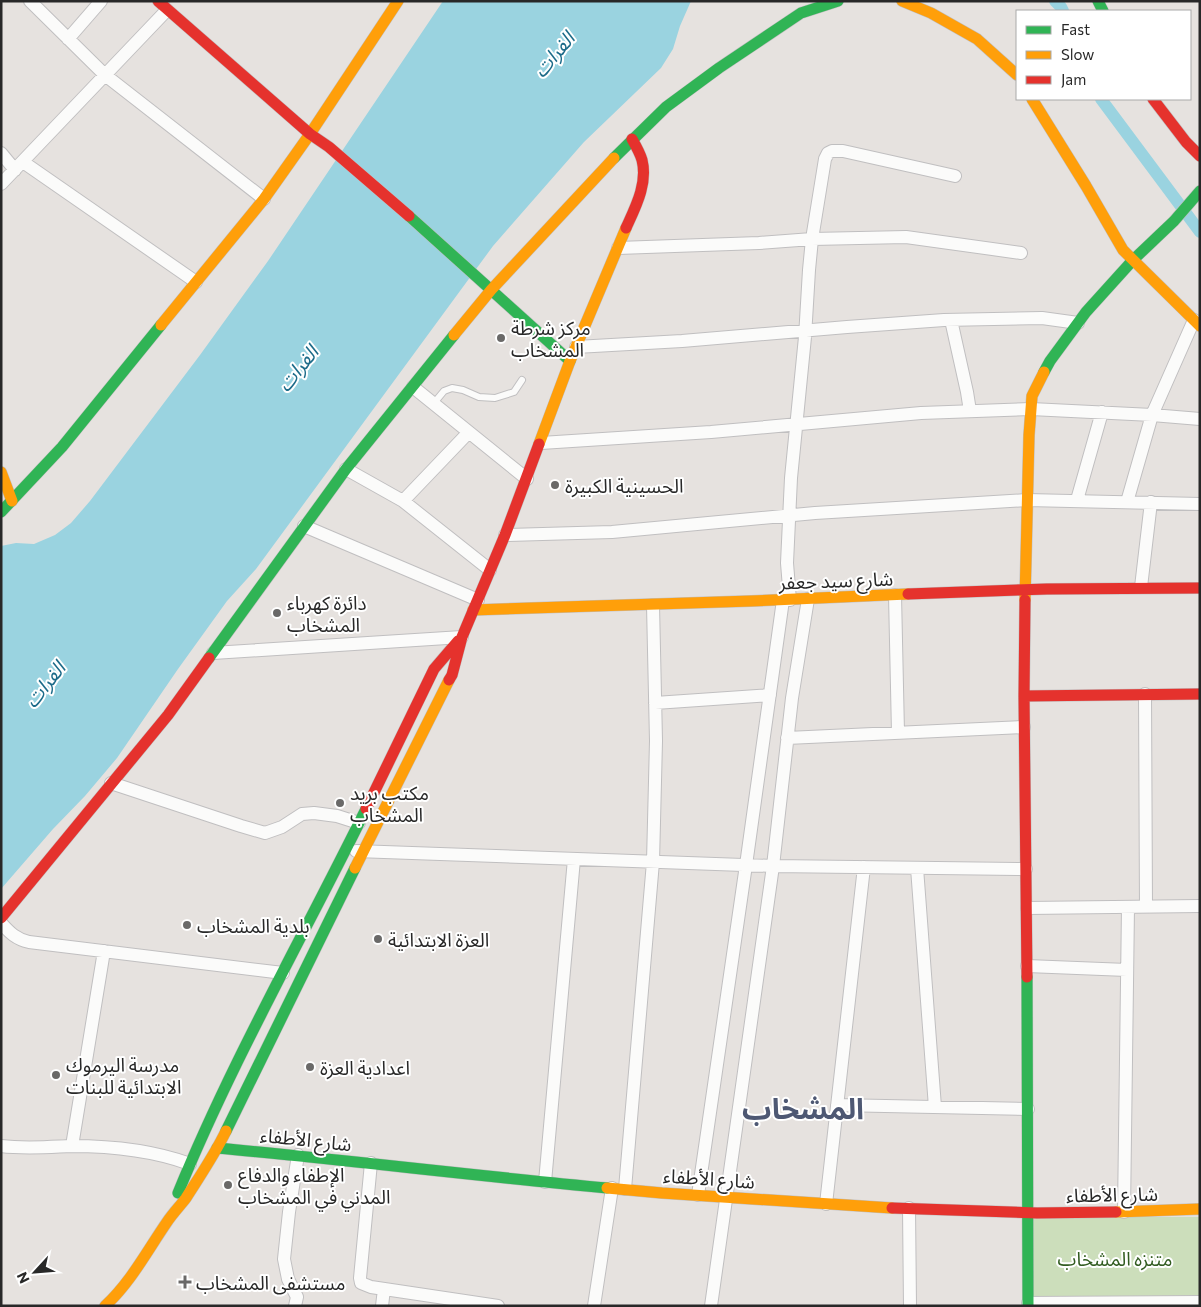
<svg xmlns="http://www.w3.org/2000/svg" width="1201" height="1307" viewBox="0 0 1201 1307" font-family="Commissioner,'Noto Sans Arabic',sans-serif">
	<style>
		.green { fill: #ccdebb }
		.water { fill: #9ad3e0 }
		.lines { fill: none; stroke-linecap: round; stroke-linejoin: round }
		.canal { stroke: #9ad3e0; stroke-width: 12 }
		.lane-casing { stroke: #c0bfc0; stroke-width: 8 }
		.street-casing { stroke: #c0bfc0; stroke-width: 14 }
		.fast-casing { stroke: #c0bfc0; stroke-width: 12 }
		.slow-casing { stroke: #c0bfc0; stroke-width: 12 }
		.jam-casing { stroke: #c0bfc0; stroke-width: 12 }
		.lane { stroke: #fbfbfa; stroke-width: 6 }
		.street { stroke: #fbfbfa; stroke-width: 12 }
		.fast { stroke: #30b455; stroke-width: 11 }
		.slow { stroke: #ff9f0a; stroke-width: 11 }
		.jam { stroke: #e5322d; stroke-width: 11 }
		.poi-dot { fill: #6a6968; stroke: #fff; stroke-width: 2 }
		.labels { text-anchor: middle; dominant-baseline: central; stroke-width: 4; stroke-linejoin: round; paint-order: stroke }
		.poi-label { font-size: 19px; fill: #282828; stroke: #fff; text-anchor: start }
		.street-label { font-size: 19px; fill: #282828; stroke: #fff }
		.park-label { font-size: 19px; fill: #325c21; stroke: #fff }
		.water-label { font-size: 20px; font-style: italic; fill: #1c6b89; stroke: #fff }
		.town-label { font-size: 29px; font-weight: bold; fill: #4e5873; stroke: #fff }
	</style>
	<rect width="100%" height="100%" fill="#e6e2df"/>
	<path class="green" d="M1031,1217H1200V1301L1032,1300Z"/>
	<path class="water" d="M443,1H691L680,26L673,49L661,68L584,142L493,246L256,569L227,601L178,669L117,758L85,796L53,829L1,889V546L16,543L34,544L55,535L71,523L90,501L200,355L268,261Z"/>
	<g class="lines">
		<path class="canal" d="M1055,1L1061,7L1063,11
			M1101,99L1200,232"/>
		<g class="lane-casing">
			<path id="lane" d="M434,403L444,391L452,388L463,390L479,397L495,398L514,392L522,380"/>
		</g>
		<g class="street-casing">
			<path id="street" d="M30,1L105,75L264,199
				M68,39L101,1
				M1,153L15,170
				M23,162L196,282
				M1,184L167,10
				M618,248L759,243L812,239L906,237L1021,253
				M951,320L967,392L970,411
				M576,347L682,341L847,327L944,320L1042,318L1078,323
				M413,387L527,479
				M541,443L711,432L921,413L1031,409L1152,415L1200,419
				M346,469L403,501L490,570
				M1077,500L1102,412
				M403,501L469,432
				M1127,502L1152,415L1194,320
				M304,526L478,600
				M505,535L612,532L815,513L1027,500L1200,504
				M1141,587L1151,502
				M895,595L898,733
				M790,600L787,563L791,478L805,337L809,270L812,239L825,159L828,153L832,151H843L955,176
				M213,653L462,637
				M1145,694L1146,907
				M655,703L770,695
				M787,738L1024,727
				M111,783L241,826L265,833L282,827L302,814L314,813L337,816L359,823
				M356,851L773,866L1026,869
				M917,868L935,1107
				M1027,908L1200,906
				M1,923C10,933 16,939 29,942L283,973
				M1027,966L1127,970
				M837,1105L1028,1109
				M1,1146C25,1149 48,1147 71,1146C111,1146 152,1150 190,1164
				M72,1146L104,951
				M371,1163L360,1278L361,1283L371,1287L498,1306
				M545,1182L574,859
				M625,1189L653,862L656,741L653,605
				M698,1195L746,865L783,600
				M826,1204L864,867
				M909,1208L910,1306
				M1124,1212L1128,907
				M1028,1303L1200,1302
				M295,1306L297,1297L288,1279L284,1259L289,1212L298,1155
				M382,1306L384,1289
				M594,1306L612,1188
				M711,1306L773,866L792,698L808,599"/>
		</g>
		<g class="fast-casing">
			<path id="fast" d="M1098,1L1103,11
				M614,158L666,107L719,68L801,13L838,1
				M409,216L570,361
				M1044,372L1050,361L1086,312L1133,260L1174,221L1200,191
				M1,512L62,447L161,325
				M209,658L346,469L454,335
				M1027,977L1028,1306
				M226,1131L355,868
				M217,1148C347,1160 477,1176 607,1188
				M178,1193C232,1061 303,937 366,809"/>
		</g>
		<g class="slow-casing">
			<path id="slow" d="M902,1L931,13L977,39L1017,75
				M1032,99L1086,186L1123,250L1200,326
				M161,325L264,199L310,134L398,1
				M454,335L491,290L614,158
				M539,444L570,361L626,228
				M1,472L12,501
				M1025,600L1029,435L1032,396L1044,372
				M473,610L751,601L908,594
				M355,868L449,680
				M607,1188L662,1193L892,1208
				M1116,1212L1200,1209
				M105,1306C131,1282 147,1251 167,1222C173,1213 180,1206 186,1198C200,1176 215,1154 226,1131"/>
		</g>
		<g class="jam-casing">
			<path id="jam" d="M158,1L310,134L329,147L409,216
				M1153,99L1186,142L1200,156
				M626,228C635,208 648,184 642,160C640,153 636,146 632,139
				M908,594L1047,589L1200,588
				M1025,600L1024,696L1027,977
				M449,680L452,675L462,637L505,535L539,444
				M1024,696L1200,694
				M366,809L434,669L458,641
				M1,918L168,715L209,658
				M892,1208L1037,1213L1116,1212"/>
		</g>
		<use href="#lane" class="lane"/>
		<use href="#street" class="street"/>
		<use href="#fast" class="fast"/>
		<use href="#slow" class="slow"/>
		<use href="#jam" class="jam"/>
	</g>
	<g class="poi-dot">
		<circle cx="501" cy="338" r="5"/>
		<circle cx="555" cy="485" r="5"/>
		<circle cx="277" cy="613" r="5"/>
		<circle cx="340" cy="803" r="5"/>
		<circle cx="187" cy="925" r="5"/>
		<circle cx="378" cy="939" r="5"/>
		<circle cx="310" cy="1067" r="5"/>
		<circle cx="56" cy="1075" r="5"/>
		<circle cx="228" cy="1185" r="5"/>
		<path d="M182.5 1274.5h5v5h5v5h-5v5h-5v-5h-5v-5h5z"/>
	</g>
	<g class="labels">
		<g class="poi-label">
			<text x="511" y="327">مركز شرطة<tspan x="511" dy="22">المشخاب</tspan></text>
			<text x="565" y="485">الحسينية الكبيرة</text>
			<text x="287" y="602">دائرة كهرباء<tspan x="287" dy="22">المشخاب</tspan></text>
			<text x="350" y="792">مكتب بريد<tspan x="350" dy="22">المشخاب</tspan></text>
			<text x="197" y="925">بلدية المشخاب</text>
			<text x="388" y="939">العزة الابتدائية</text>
			<text x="66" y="1064">مدرسة اليرموك<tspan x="66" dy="22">الابتدائية للبنات</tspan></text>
			<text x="320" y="1067">اعدادية العزة</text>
			<text x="238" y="1174">الإطفاء والدفاع<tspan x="238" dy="22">المدني في المشخاب</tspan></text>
			<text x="196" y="1282">مستشفى المشخاب</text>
		</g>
		<g class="street-label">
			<text transform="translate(836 580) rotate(-2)">شارع سيد جعفر</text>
			<text transform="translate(306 1139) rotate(6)">شارع الأطفاء</text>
			<text transform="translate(709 1178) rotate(4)">شارع الأطفاء</text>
			<text transform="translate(1112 1194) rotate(-1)">شارع الأطفاء</text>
		</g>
		<g class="park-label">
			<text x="1115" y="1258">متنزه المشخاب</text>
		</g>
		<g class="water-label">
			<text transform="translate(553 54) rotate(-50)">الفرات</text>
			<text transform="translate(297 368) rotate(-51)">الفرات</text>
			<text transform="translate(44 684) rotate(-51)">الفرات</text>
		</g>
		<g class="town-label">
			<text x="803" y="1107">المشخاب</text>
		</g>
	</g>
	<rect width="1201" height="1307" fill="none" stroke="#282828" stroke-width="5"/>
	<rect x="1016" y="10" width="175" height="90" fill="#ffffff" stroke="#a9a9a9"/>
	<rect x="1026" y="26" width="25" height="8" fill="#30b455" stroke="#a9a9a9"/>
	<text x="1061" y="35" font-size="15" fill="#282828">Fast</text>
	<rect x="1026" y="51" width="25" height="8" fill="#ff9f0a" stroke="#a9a9a9"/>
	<text x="1061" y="60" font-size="15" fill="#282828">Slow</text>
	<rect x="1026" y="76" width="25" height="8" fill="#e5322d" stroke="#a9a9a9"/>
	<text x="1061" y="85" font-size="15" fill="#282828">Jam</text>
	<g transform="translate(35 1272) rotate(244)" stroke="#ffffff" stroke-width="4" paint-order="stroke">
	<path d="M0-4L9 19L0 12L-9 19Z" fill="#282828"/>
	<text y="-8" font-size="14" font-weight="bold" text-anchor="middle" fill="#282828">N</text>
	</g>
</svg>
